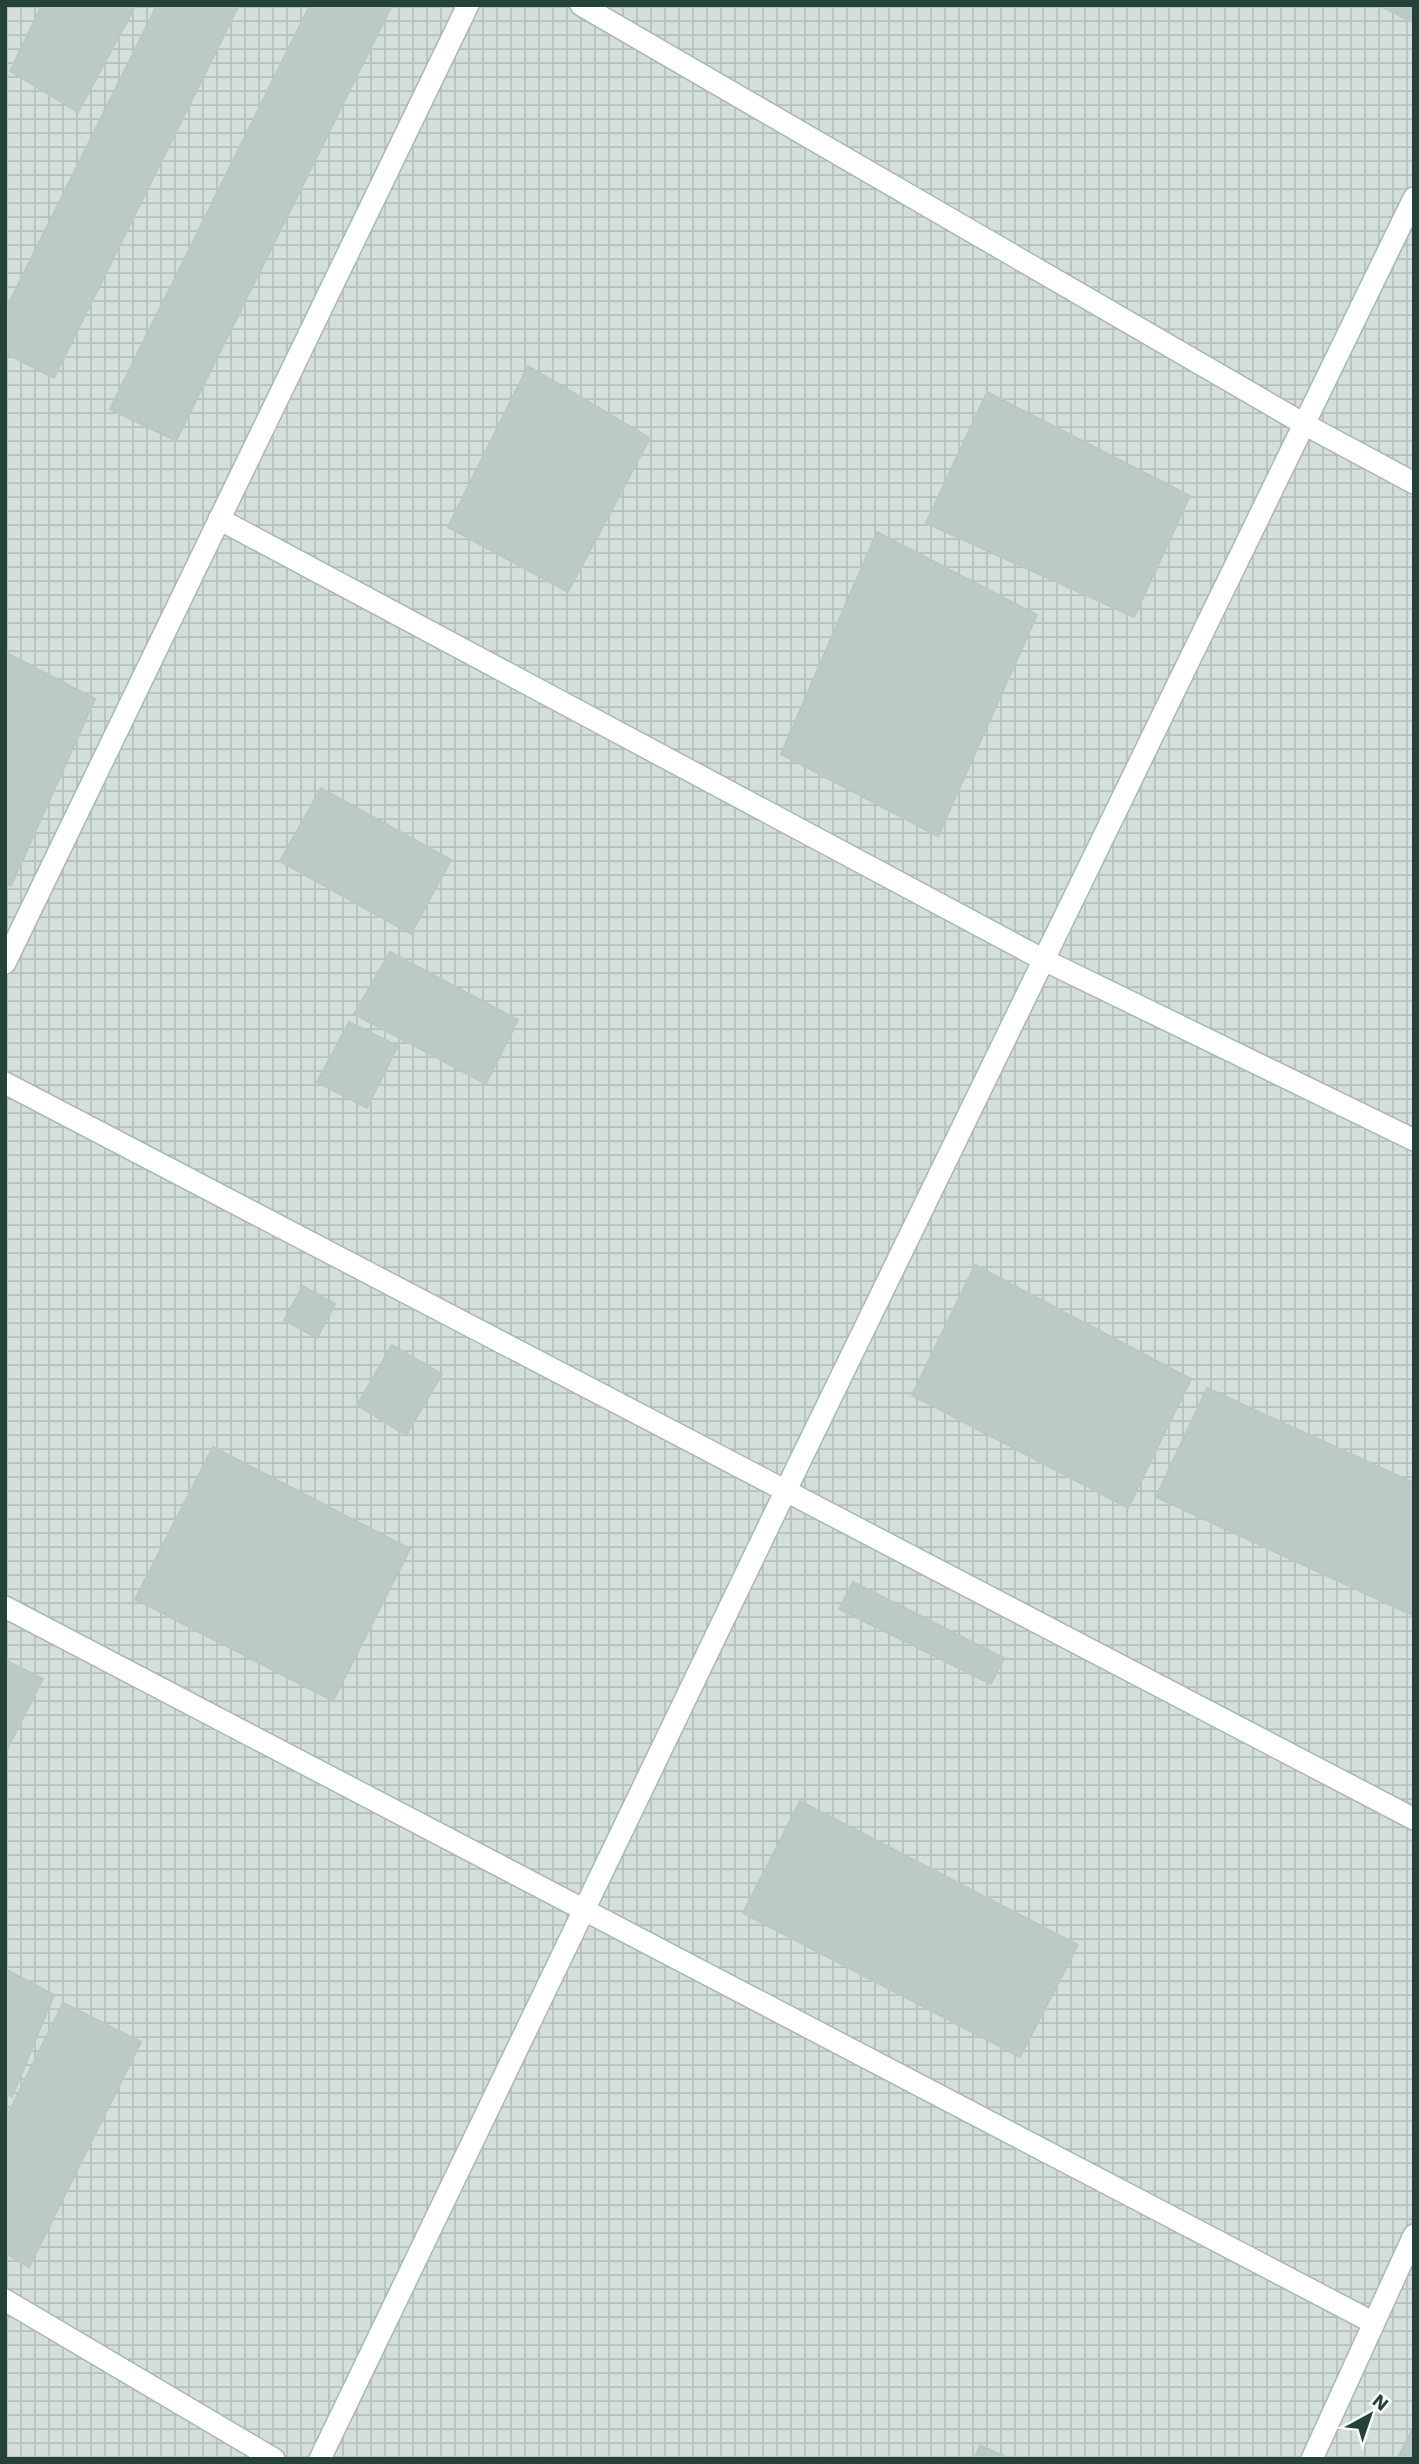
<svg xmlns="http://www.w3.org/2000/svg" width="1419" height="2464" viewBox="0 0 1419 2464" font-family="'Work Sans',sans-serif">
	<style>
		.industrial { fill: url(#industrial-grid) }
		.building { fill: #bbcac4; stroke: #b8c9c2; stroke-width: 2 }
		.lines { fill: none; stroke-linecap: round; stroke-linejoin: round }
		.minor-casing { stroke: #a8b8b2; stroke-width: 24 }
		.minor { stroke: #fff; stroke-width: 21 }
	</style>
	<defs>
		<pattern id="industrial-grid" width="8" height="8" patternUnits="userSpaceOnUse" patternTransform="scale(1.75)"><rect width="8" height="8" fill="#d4dfda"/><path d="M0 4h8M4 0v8" fill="none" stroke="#b6c1bc"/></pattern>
	</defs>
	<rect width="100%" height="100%" fill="#e6efeb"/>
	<path class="industrial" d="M5,5H1414V2459H5Z"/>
	<path class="building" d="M42,5H136L78,112L10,71Z
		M157,5H239L54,378L5,353V311Z
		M310,5H392L176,441L110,409Z
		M1378,5H1414V23Z
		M528,366L650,438L568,592L448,527Z
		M987,392L1190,496L1134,617L926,523Z
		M877,532L1037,615L938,836L781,754Z
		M5,652L95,699L11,886L5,883Z
		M321,788L451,860L411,934L280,861Z
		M390,952L518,1020L486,1084L354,1014Z
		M349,1022L398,1046L367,1108L317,1082Z
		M975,1265L1191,1379L1128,1508L912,1395Z
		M303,1286L335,1304L317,1338L284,1320Z
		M392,1345L442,1374L406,1435L357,1405Z
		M1207,1388L1414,1483V1616L1156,1497Z
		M213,1447L410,1549L333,1701L135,1599Z
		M853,1582L1004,1658L991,1684L839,1609Z
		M5,1660L43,1679L5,1753Z
		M800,1801L1078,1945L1020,2057L743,1913Z
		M5,1969L54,1995L12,2097L5,2093Z
		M63,2003L141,2042L29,2267L5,2253V2120Z
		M1414,2426V2459H1397Z
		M980,2445L1009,2459H974Z"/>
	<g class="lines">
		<g class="minor-casing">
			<path id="minor" d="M581,5L1304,424L1414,483
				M219,519L1044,960L1414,1140
				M5,963L468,5
				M5,1083L1414,1819
				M5,1607L1372,2322
				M5,2300L274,2459
				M320,2459L786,1490L1414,198
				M1312,2459L1414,2235"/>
		</g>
		<use href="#minor" class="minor"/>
	</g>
	<rect width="1419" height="2464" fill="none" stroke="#24423a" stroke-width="14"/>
	<g transform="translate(1370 2415) rotate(40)" stroke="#f7fbf9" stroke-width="5" paint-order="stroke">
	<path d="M0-5L12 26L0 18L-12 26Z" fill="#24423a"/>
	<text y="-10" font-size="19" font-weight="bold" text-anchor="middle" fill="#24423a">N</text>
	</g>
</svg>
